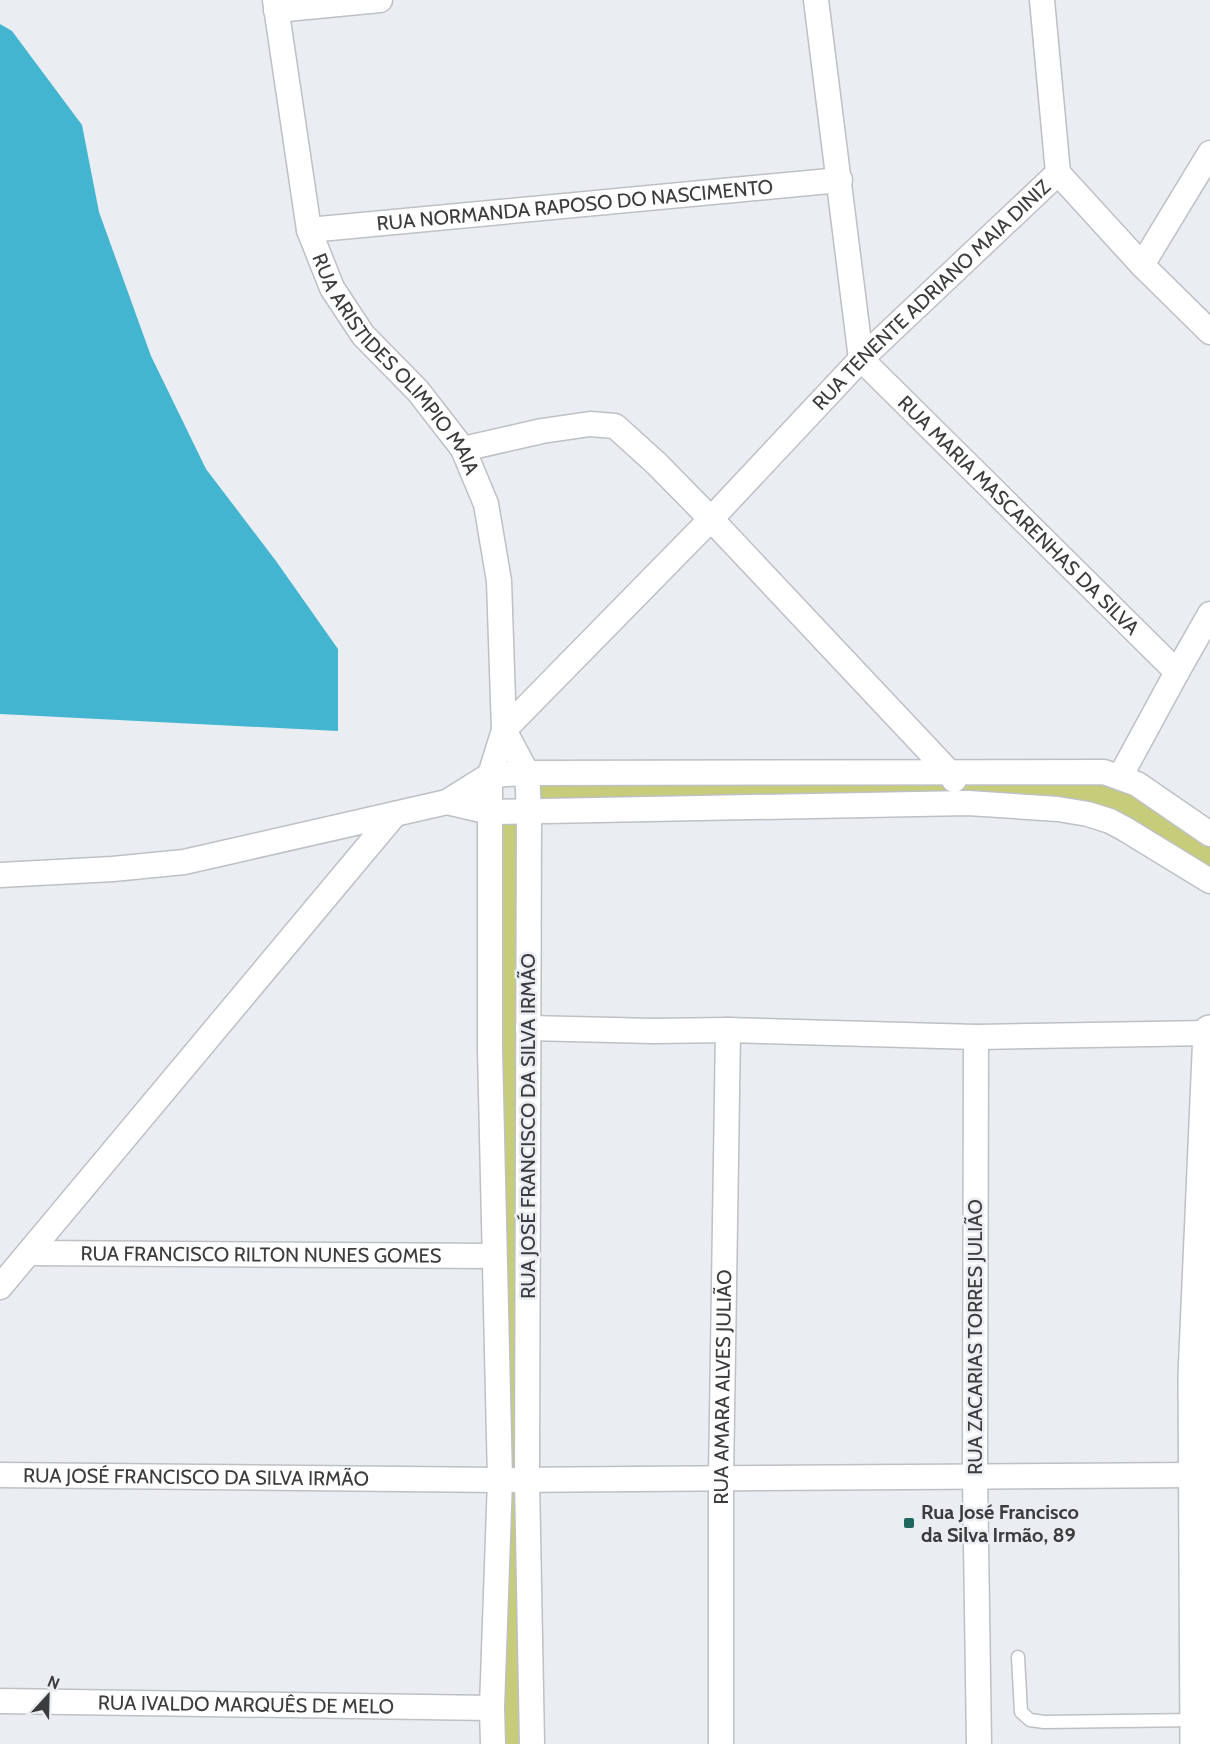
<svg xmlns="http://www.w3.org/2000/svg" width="1210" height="1744" viewBox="0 0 1210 1744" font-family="Cabin,sans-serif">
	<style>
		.green { fill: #c7cc7a }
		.water { fill: #44b5d1 }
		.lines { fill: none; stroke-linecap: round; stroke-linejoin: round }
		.lane-casing { stroke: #bdc0c4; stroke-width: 15 }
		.street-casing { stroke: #bdc0c4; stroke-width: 27 }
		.secondary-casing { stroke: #bdc0c4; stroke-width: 36 }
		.lane { stroke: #fff; stroke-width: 12 }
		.street { stroke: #fff; stroke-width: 24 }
		.secondary { stroke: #fff; stroke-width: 33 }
		.poi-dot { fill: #1f685e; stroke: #eaedf1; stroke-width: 2 }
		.labels { text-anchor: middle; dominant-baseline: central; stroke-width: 5; stroke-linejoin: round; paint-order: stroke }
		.street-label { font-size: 20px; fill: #3b3c3d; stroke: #eaedf1 }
		.poi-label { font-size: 20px; font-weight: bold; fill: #3b3c3d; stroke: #eaedf1; text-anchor: start }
	</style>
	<rect width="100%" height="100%" fill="#eaedf1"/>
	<path class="green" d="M1098,779L1132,788L1210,841V873L1080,806H536L534,780Z
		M494,817H524L527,1744H505Z"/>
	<path class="water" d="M0,24L12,31L82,125L99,212L151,356L206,469L276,561L338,649V731L0,714Z"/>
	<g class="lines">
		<g class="lane-casing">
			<path id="lane" d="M1018,1657L1021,1712L1030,1720L1044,1722L1195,1720"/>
		</g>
		<g class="street-casing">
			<g id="street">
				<path id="s1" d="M275,0L309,230L332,288L363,335L418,391L463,449L486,504L499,581L504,730L490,775V1049L500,1480L492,1708L493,1744"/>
				<path d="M816,0L861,359"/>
				<path d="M1042,0L1058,173"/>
				<path d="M276,10L380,0"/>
				<path d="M1058,173L1142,265L1210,332"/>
				<path id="s2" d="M309,230L840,180"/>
				<path d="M1142,265L1210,153"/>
				<path id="s3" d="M861,359L1177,672"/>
				<path d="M463,449L542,431L590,424L615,426L657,464L711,519L949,772L954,780"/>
				<path d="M504,730L527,773L529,811L527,1480L532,1744"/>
				<path id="s4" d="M504,730L711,519L861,359L1058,173"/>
				<path d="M1120,777L1177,672L1210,614"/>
				<path d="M447,802L490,812L968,803L1058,809L1088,814L1110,821L1125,829L1210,881"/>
				<path d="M0,875L113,869L184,862L447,802L490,775L527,773L1104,772L1137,784L1210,834"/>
				<path d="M528,1028L654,1031L728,1030L976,1037L1209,1033"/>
				<path d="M976,1037L975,1476L979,1744"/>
				<path id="s5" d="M29,1253L494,1256"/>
				<path d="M0,1287L395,814"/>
				<path id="s6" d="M0,1475L500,1480L1196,1475"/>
				<path id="s7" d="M0,1701L492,1708"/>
				<path id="s8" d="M721,1744V1478L728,1030"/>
			</g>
		</g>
		<g class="secondary-casing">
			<path id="secondary" d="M1197,1744L1195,1376L1210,1032"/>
		</g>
		<use href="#lane" class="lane"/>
		<use href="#street" class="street"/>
		<use href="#secondary" class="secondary"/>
	</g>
	<rect class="poi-dot" x="903" y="1517" width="12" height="12" rx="3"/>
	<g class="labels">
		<g class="street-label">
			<text stroke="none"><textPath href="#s2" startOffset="267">RUA NORMANDA RAPOSO DO NASCIMENTO</textPath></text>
			<text stroke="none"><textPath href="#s4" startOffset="610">RUA TENENTE ADRIANO MAIA DINIZ</textPath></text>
			<text stroke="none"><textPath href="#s1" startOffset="394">RUA ARISTIDES OLIMPIO MAIA</textPath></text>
			<text stroke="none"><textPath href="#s3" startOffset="222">RUA MARIA MASCARENHAS DA SILVA</textPath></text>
			<text transform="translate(528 1126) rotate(-90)">RUA JOSÉ FRANCISCO DA SILVA IRMÃO</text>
			<text stroke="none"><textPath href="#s5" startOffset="232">RUA FRANCISCO RILTON NUNES GOMES</textPath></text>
			<text transform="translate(975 1337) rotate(-90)">RUA ZACARIAS TORRES JULIÃO</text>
			<text stroke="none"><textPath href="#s8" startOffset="357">RUA AMARA ALVES JULIÃO</textPath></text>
			<text stroke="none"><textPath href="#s6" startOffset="196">RUA JOSÉ FRANCISCO DA SILVA IRMÃO</textPath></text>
			<text stroke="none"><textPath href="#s7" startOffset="246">RUA IVALDO MARQUÊS DE MELO</textPath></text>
		</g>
		<g class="poi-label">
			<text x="921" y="1512">Rua José Francisco<tspan x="921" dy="23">da Silva Irmão, 89</tspan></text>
		</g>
	</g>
	<g transform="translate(48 1696) rotate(22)" stroke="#eaedf1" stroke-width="4.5" paint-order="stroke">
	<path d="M0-4.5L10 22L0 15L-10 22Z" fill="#3b3c3d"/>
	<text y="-9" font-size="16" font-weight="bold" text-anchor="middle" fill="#3b3c3d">N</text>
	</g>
</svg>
